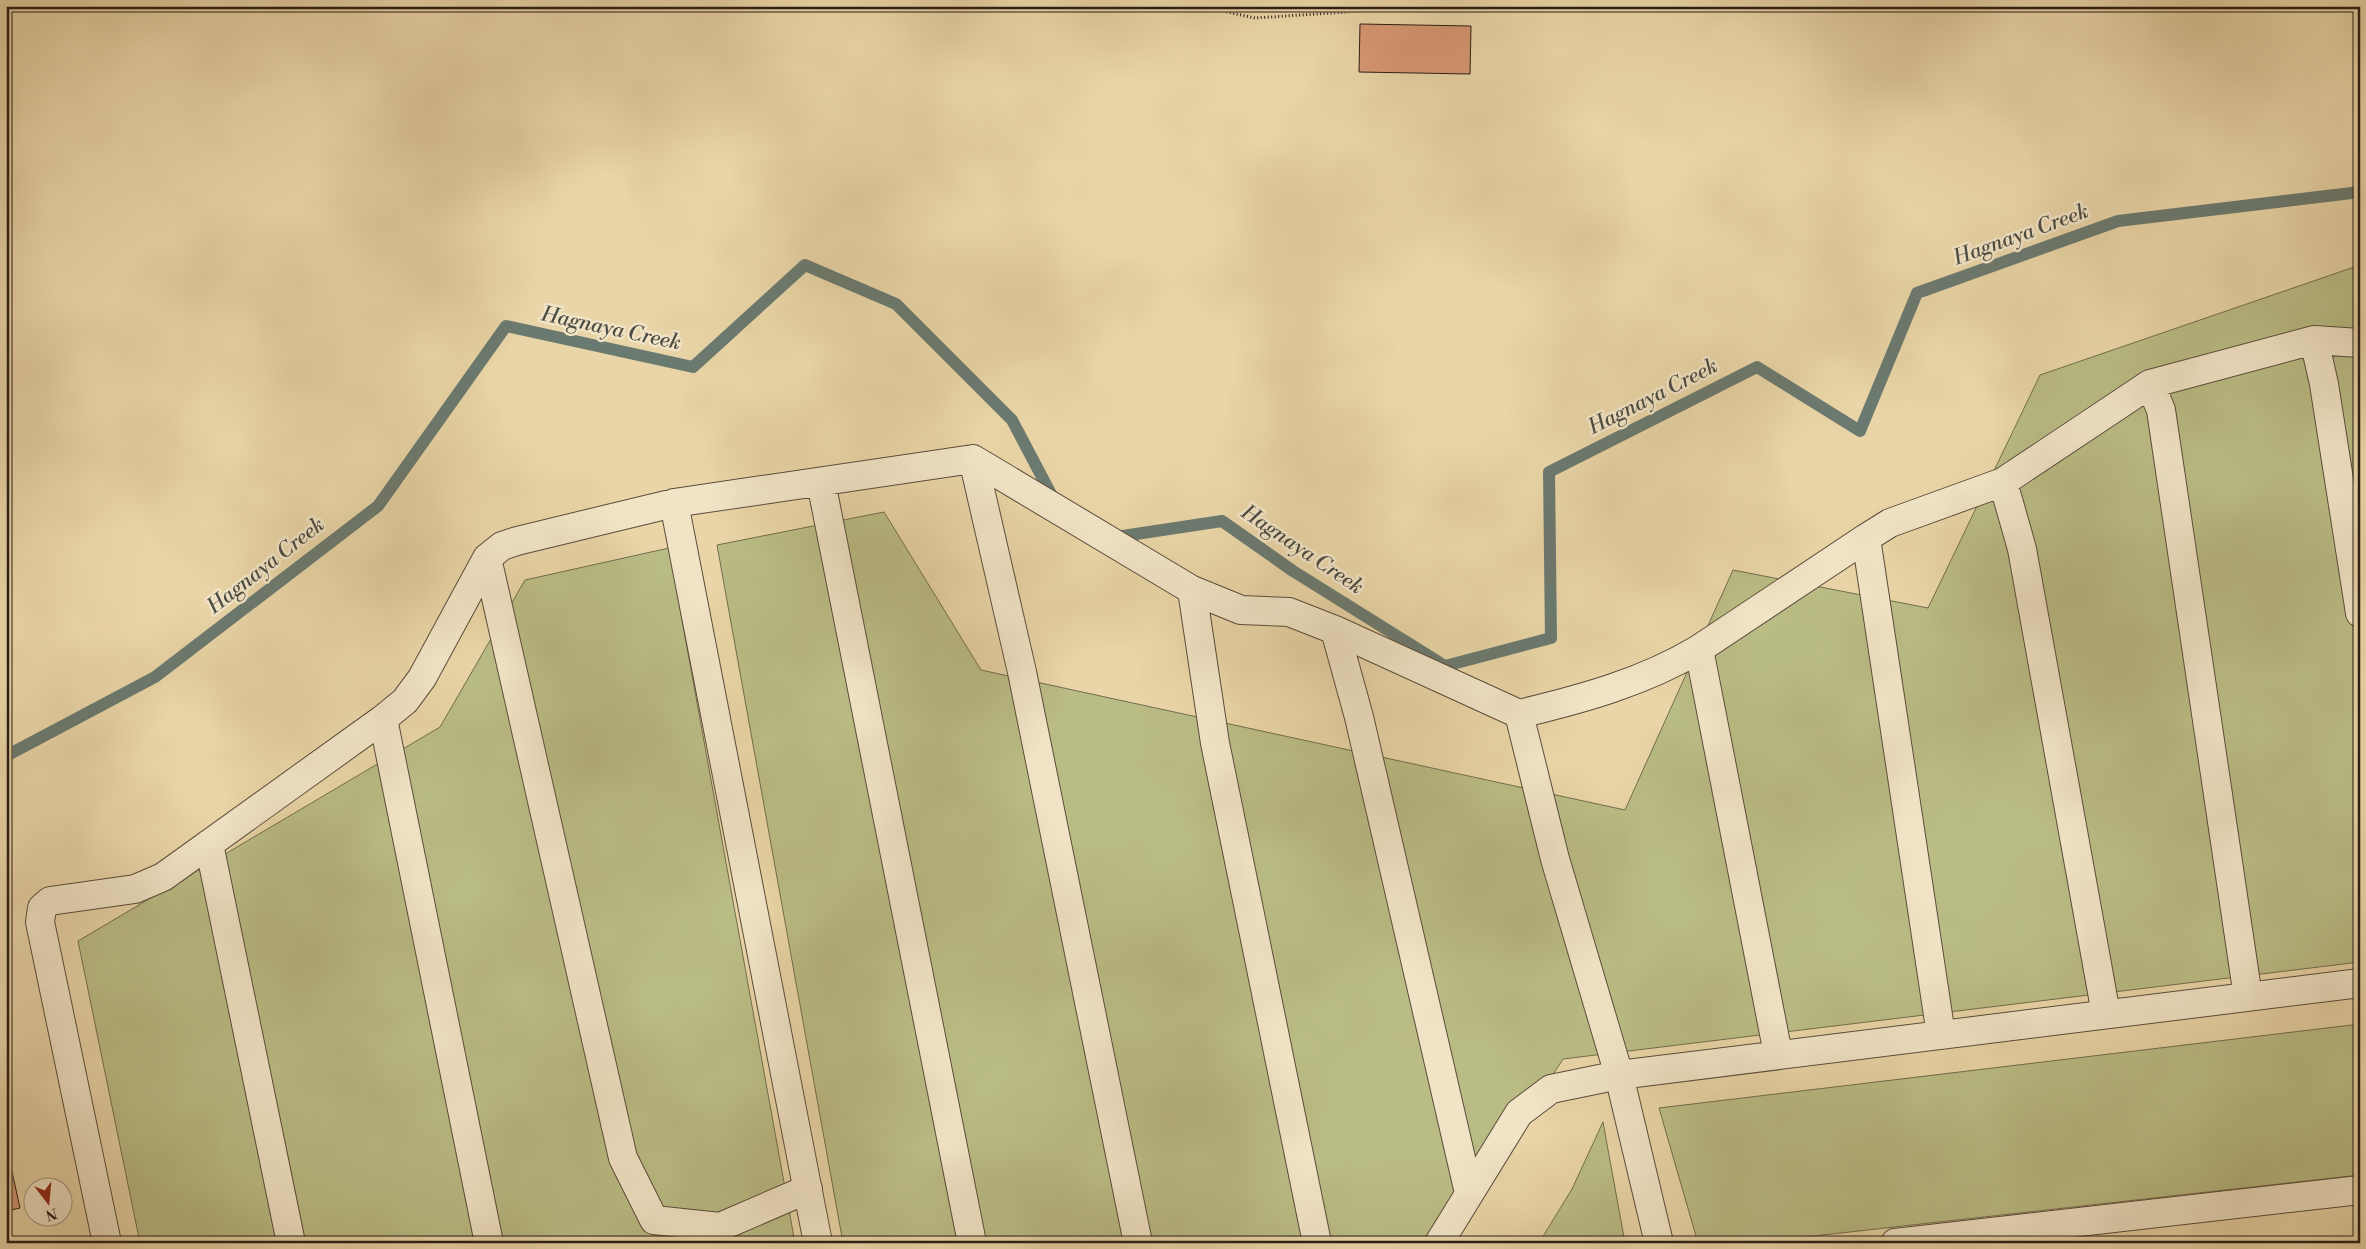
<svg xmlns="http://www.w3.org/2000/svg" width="2366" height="1249" viewBox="0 0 2366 1249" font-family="'Libre Bodoni',serif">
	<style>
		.green { fill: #babc85; stroke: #726d4e }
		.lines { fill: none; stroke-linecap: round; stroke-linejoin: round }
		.stream { stroke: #6b7a70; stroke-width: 12 }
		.building { fill: #d79874; stroke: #2a1e17 }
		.street-casing { stroke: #5a4c3b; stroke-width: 30 }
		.path { stroke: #2a1e17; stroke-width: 3; stroke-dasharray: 1 2.5; stroke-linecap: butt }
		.street { stroke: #f1e4c6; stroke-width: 28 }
		.labels { text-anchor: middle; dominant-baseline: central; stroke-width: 5; stroke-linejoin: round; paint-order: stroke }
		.water-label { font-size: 21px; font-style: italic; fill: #4b4c43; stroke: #f1e4c6 }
	</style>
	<rect width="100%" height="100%" fill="#e9d5a7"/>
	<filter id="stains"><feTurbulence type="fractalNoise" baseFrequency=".004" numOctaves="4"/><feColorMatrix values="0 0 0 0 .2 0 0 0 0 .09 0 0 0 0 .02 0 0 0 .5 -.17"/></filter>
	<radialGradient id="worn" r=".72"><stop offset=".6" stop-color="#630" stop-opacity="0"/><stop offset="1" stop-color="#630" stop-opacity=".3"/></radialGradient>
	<path class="green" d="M2360,265V962L1563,1059L1445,1243H843L717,545L884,512L981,670L1625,810L1733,570L1928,608L2040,375Z
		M669,548L795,1243H140L78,941L440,727L525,580Z
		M2360,1024V1175L1751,1243H1698L1659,1108Z
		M1603,1122L1625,1243H1539L1572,1189Z"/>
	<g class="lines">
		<path class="stream" d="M1113,535L1116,537L1222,521L1293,571L1445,666L1551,638L1549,472L1757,367L1860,431L1917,293L2118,221L2360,192
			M6,756L155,677L378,506L506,326L693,367L805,265L896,304L1012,420L1052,496L1058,500"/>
	</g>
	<path class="building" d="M1360,24L1471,26L1470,74L1359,72Z
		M11,1167L20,1208L6,1211V1168Z"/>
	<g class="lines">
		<g class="street-casing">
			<path id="street" d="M2314,340L2360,343
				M973,459L1022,672L1138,1243
				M821,482L972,1243
				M2003,482L2150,384
				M674,503L818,1243
				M487,558L623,1158L654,1220L720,1227L808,1189
				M1335,630L1519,714
				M1699,649L1866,538
				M383,719L489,1243
				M209,844L291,1243
				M2248,997L2161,410L2150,384L2314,340L2324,384L2360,613
				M1941,1035L1866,538L1890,523L2003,482L2022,549L2106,1014
				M107,1243L40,922L42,908L50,901L135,889L163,877L383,719L405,701L422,678L487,558L502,546L517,541L674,503L973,459L1192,590
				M1317,1243L1215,743L1192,590L1241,610L1289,612L1335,630L1359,717L1469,1193
				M1439,1243L1519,1113L1551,1089L1619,1075L2360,983
				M1659,1243L1619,1075L1555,859L1519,714C1582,699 1644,682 1699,649L1778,1054
				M1895,1243L2360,1190"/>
		</g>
		<path class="path" d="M1199,6L1255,18L1347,12L1379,6"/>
		<use href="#street" class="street"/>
	</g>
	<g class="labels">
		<g class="water-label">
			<text transform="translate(2021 235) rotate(-20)">Hagnaya Creek</text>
			<text transform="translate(611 329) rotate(12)">Hagnaya Creek</text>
			<text transform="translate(1653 397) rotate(-27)">Hagnaya Creek</text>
			<text transform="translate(1302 550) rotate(34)">Hagnaya Creek</text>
			<text transform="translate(266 566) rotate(-38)">Hagnaya Creek</text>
		</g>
	</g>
	<rect width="2366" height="1249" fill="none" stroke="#e9d5a7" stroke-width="25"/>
	<rect x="8" y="8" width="2351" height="1234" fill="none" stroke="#2a1e17" stroke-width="2.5"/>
	<rect x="12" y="12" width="2341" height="1224" fill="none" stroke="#2a1e17"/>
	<g transform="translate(48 1202) rotate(164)"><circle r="24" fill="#f1e4c6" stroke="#a19580"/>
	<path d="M0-4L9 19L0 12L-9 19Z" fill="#8f2418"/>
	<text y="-8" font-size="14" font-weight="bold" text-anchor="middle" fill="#2a1e17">N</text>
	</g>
	<rect width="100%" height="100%" filter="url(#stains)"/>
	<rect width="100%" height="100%" fill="url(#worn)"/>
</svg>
